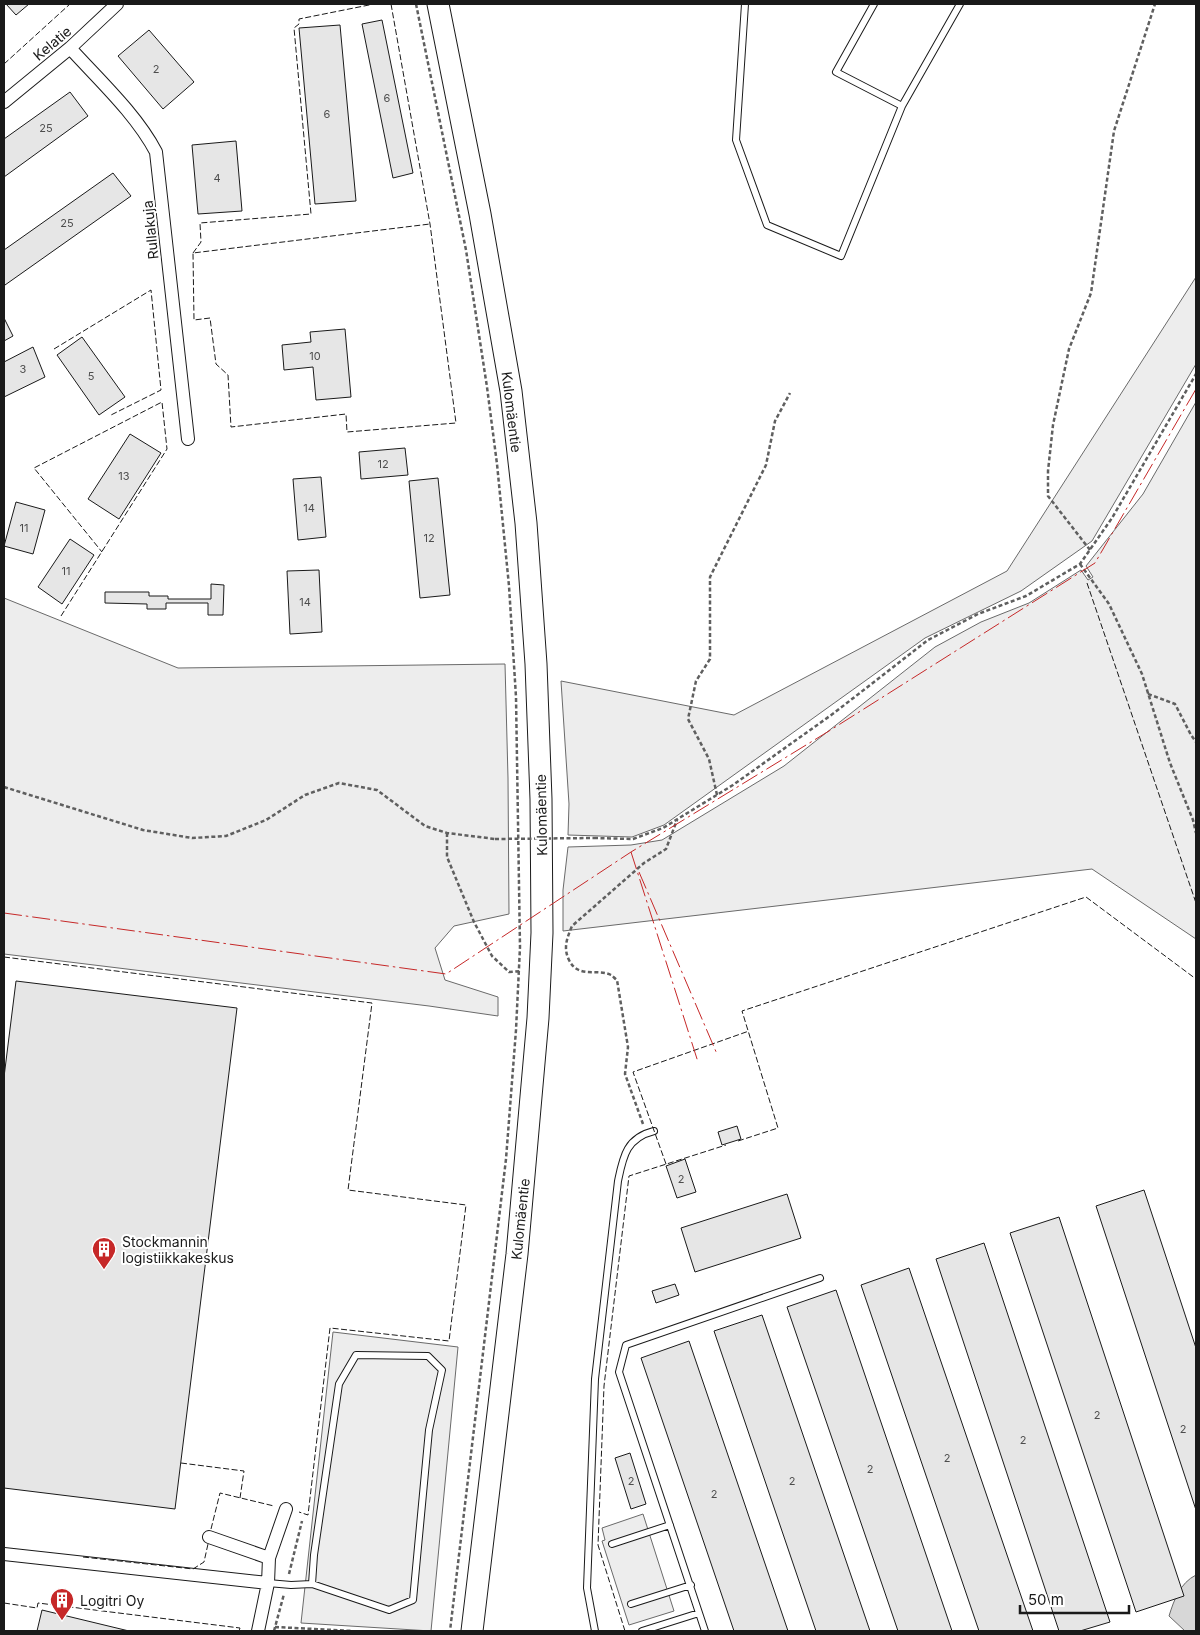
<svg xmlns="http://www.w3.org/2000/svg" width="1200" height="1635" viewBox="0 0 1200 1635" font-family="Inter,sans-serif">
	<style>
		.built { fill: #ededed; stroke: #6a6a6a }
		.water { fill: #d7d7d7; stroke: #6a6a6a }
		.building { fill: #e6e6e6; stroke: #1a1a1a }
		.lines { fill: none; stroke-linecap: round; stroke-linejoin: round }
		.lane-casing { stroke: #1a1a1a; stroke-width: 8 }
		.street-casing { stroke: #1a1a1a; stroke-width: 14 }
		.primary-casing { stroke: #1a1a1a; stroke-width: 23 }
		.path { stroke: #5f5f5f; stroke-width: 2.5; stroke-dasharray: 4 2.5; stroke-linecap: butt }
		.lane { stroke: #fff; stroke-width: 6 }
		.street { stroke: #fff; stroke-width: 12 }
		.primary { stroke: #fff; stroke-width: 21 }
		.path-bridge { stroke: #5f5f5f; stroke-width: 2.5; stroke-dasharray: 4 2.5; stroke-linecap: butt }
		.fence { stroke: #1a1a1a; stroke-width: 1; stroke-dasharray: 6 2.5; stroke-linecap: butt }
		.power { stroke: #c62828; stroke-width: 1; stroke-dasharray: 18 4 2.5 4; stroke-linecap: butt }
		.labels { text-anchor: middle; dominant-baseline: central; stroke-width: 4; stroke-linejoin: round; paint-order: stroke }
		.number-label { font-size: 11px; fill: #4d4d4d }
		.street-label { font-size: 14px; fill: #1a1a1a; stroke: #fff }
		.poi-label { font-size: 14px; fill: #1a1a1a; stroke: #fff; text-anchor: start }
	</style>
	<rect width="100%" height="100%" fill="#fff"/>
	<path class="built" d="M1196,277V364L1092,541L1021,591L925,638L664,825L632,837L568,835L569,804L561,681L734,715L1007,571Z
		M1196,402V939L1092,869L563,931V890L568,847L631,845L662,840L784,766L935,647L981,622L1029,603L1081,570L1088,580L1093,577L1086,566L1143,494Z
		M4,598L178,668L505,664L508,778L509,914L454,926L435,948L445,980L498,997V1016L429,1006L4,954Z
		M333,1332L458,1347L431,1631L301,1623Z
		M643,1514L674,1611L629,1625L602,1541L605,1540L602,1528Z"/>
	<path class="water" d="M1196,1575V1631H1185L1169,1616C1174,1600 1180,1583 1196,1575Z"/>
	<path class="building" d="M6,4H29L16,15Z
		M382,20L413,173L393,178L362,24Z
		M340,25L356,201L315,204L299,28Z
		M149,30L194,82L163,109L118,56Z
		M70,92L88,116L4,177V139Z
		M236,141L242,211L198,214L192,145Z
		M113,173L131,196L5,285L4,282V250Z
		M4,318L13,336L4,341Z
		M345,329L351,397L316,400L313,367L284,370L282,345L311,342L310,332Z
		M82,337L125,397L99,415L57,355Z
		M33,347L45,377L4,397V362Z
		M130,434L161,453L119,519L88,499Z
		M405,448L408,475L361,479L359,452Z
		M321,477L326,537L298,540L293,479Z
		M438,478L450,595L420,598L409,481Z
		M16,502L45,510L33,554L4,546Z
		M70,539L94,555L62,604L38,587Z
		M319,570L322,632L290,634L287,571Z
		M211,584L224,585L223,615H208V603H166V609H147V604L105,603V592H149V596H168V599H211Z
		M16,981L237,1008L175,1509L4,1488V1077Z
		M737,1126L741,1139L722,1145L718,1132Z
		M685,1159L696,1192L677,1198L666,1166Z
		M1144,1190L1196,1348V1510L1096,1206Z
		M787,1194L801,1238L695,1272L681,1228Z
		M1059,1217L1184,1596L1136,1612L1010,1233Z
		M984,1243L1110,1622L1080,1631H1059L936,1259Z
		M909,1268L1033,1631H979L861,1285Z
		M675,1284L679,1295L656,1303L652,1291Z
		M836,1290L952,1631H898L787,1307Z
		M762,1315L870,1631H816L714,1331Z
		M689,1341L788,1631H734L641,1358Z
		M630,1453L646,1504L631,1509L615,1458Z
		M42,1610L129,1631H37Z"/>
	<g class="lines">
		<g class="lane-casing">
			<path id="lane" d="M745,4L736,140L767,225L841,256L902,106L960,4
				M874,4L836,72L902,106
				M356,1355L428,1356L442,1370L429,1430L413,1600L389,1610L312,1584L314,1555L339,1384Z
				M612,1544L670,1525
				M268,1583L291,1585L312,1584
				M631,1604L691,1585
				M595,1631L587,1588L595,1379L618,1181C623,1157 626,1138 654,1131
				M642,1631L699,1613
				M705,1631L619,1372L626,1345L820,1278"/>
		</g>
		<g class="street-casing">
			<path id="street" d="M70,48C99,80 136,114 156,152L188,439
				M4,102L70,48L117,4
				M209,1537L269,1558
				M4,1554L268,1583
				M258,1631L268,1583L269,1558L286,1509"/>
		</g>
		<g class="primary-casing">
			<path id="primary" d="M438,4L480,214L511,391L526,523L536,664L541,799L542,933L538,1018L517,1254L472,1631"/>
		</g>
		<path class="path" d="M416,4L466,250L487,387L497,464L509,586L516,697L520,947L516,1030L506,1159L450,1631
			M1090,550L1048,496V471L1053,425L1069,349L1091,293L1114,131L1155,4
			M1080,564L1109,604L1142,674L1170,763L1193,820L1196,833
			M1148,694L1175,704L1191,735L1196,742
			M4,787L143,830L192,838L226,836L266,820L305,795L339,783L377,790L425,826L447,833L495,839
			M717,795L709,759L688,719L696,681L710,659V577L766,465L775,421L790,393
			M447,833V857L474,922L492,956L509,972L521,971
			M594,838L633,839L663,828L733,785L834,713L928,640L978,614L1026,596L1080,564L1112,518L1196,374
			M643,1124L625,1074L628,1047L617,980C615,979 613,976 611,975C597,968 578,979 569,960C563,948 567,938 572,926L644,863L666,849L677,820
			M289,1574L302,1521
			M275,1627L353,1631
			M274,1631L284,1594"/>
		<use href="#lane" class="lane"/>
		<use href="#street" class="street"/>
		<use href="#primary" class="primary"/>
		<path class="path-bridge" d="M495,839L594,838"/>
		<path class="fence" d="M391,4L430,224L456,423L347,432L346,414L231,427L228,375L216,364L210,318L194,320L193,253L430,224
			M4,64L70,4
			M193,253L201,242L200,223L311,214L294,28L299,24V19L374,4
			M54,349L151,290L161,390L111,415
			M1087,583L1196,903
			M61,616L167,449L162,402L34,468L102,552
			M4,957L372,1003L348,1190L466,1205L449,1341L330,1328L308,1515L299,1512
			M738,1141L778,1128L742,1011L1086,897L1196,979
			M666,1164L633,1072L749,1031
			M181,1463L244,1471L240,1498
			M211,1529L220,1493L274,1506
			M83,1557L193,1569L204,1562L208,1544
			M4,1603L37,1608L38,1603L240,1628L239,1631
			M625,1631L598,1545L604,1386L629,1176L726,1145"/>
		<path class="power" d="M631,852L698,1062
			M639,872L717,1054
			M4,913L446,974L631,852L829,731L1095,563L1196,389"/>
	</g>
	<defs>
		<g id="building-pin" transform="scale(1.25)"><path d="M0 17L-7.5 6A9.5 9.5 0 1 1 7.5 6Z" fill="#c62828" stroke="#fff"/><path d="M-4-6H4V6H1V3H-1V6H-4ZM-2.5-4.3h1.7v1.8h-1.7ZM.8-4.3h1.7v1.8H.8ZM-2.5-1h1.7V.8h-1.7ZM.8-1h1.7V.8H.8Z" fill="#fff"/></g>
	</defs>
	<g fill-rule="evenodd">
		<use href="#building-pin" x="104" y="1249"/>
		<use href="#building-pin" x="62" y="1600"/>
	</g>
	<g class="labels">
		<g class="number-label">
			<text x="156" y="69">2</text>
			<text x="387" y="98">6</text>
			<text x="327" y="114">6</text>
			<text x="46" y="128">25</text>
			<text x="217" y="178">4</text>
			<text x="67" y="223">25</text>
			<text x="315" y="356">10</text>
			<text x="23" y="369">3</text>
			<text x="91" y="376">5</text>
			<text x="383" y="464">12</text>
			<text x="124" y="476">13</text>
			<text x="309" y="508">14</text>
			<text x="24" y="528">11</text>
			<text x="429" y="538">12</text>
			<text x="66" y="571">11</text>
			<text x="305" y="602">14</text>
			<text x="681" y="1179">2</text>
			<text x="1097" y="1415">2</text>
			<text x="1183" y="1429">2</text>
			<text x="1023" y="1440">2</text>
			<text x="947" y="1458">2</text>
			<text x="870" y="1469">2</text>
			<text x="631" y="1481">2</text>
			<text x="792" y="1481">2</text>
			<text x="714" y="1494">2</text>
		</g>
		<g class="street-label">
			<text transform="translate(52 43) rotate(-40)">Kelatie</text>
			<text transform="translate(150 230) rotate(-96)">Rullakuja</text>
			<text transform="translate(512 412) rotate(83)">Kulomäentie</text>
			<text transform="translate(541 815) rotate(-91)">Kulomäentie</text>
			<text transform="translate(520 1219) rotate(-84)">Kulomäentie</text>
		</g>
		<g class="poi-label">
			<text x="122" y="1241">Stockmannin<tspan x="122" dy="16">logistiikkakeskus</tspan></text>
			<text x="80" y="1600">Logitri Oy</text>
		</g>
	</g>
	<rect width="1200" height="1635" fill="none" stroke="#1a1a1a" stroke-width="10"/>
	<path d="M1020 1605v8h109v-8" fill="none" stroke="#1a1a1a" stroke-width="2.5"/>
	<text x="1028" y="1605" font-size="15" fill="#1a1a1a" stroke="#ffffff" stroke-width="4" paint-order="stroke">50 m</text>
</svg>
